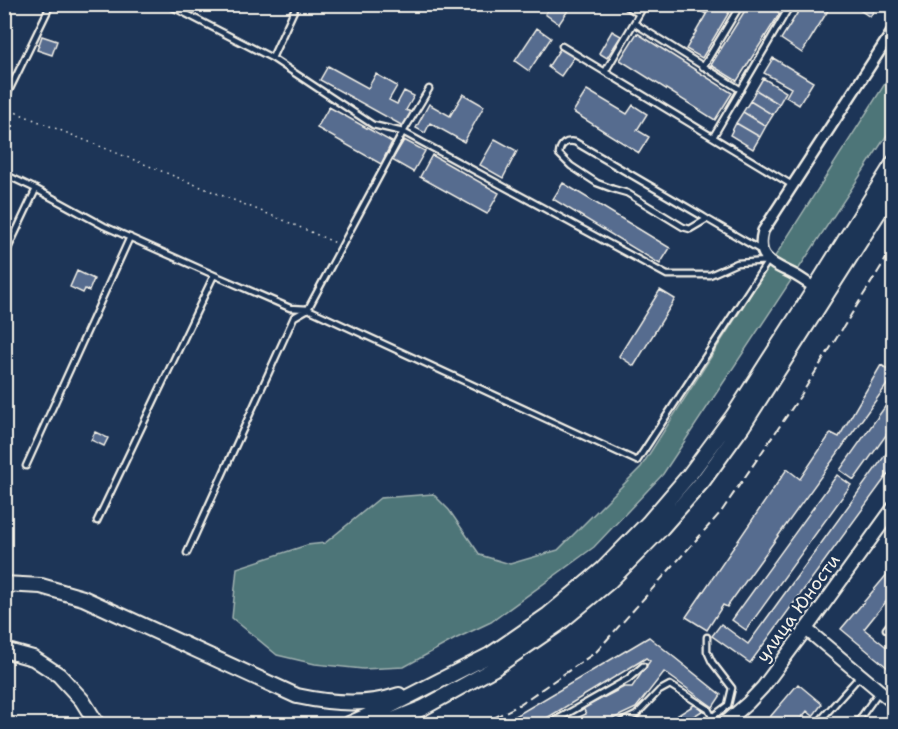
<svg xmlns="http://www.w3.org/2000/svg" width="898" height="729" viewBox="0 0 898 729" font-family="'Shantell Sans',sans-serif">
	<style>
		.green { fill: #4d7478; stroke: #a0b2b0; stroke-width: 1.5 }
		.building { fill: #576c8f; stroke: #f4f1e8; stroke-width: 1.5 }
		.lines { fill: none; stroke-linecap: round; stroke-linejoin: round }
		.service-casing { stroke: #f4f1e8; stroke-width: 9 }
		.minor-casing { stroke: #f4f1e8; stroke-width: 14 }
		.tertiary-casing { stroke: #f4f1e8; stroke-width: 16 }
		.secondary-casing { stroke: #f4f1e8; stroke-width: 18 }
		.path { stroke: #f4f1e8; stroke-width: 1.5; stroke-dasharray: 1.5 4.5; stroke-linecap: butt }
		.service { stroke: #1d3557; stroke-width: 4.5 }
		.minor { stroke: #1d3557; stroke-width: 9 }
		.tertiary { stroke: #1d3557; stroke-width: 12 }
		.secondary { stroke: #1d3557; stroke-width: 14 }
		.rail { stroke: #f4f1e8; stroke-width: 2; stroke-dasharray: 9 4.5; stroke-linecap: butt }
		.labels { text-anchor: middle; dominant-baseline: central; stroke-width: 4.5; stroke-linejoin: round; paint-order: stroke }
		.street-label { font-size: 18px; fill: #f4f1e8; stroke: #1d3557 }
	</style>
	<rect width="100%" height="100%" fill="#1d3557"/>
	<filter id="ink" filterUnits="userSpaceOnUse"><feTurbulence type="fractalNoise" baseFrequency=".0167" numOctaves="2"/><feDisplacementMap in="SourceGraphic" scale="12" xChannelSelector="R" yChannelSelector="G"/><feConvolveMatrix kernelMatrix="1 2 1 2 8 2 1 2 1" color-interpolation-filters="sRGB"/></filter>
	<g filter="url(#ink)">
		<path class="green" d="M893,71V126L663,474L594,547L491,622L455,639L404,667L363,669L315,664L277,655L232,618L237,568L307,545L325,543L380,498L433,494L449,510L480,555L510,564L558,550L641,467Z"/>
		<path class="building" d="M552,4H568L571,6L559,24L545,14Z
			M671,4H686L687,5L683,12Z
			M703,4H712L706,14L700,11Z
			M712,4H734L702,58L686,49Z
			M749,4H766L780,13L737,81L711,65Z
			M803,4H832L802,53L781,39Z
			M851,4H878L870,17Z
			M4,11L11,13L8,22L4,21Z
			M537,28L551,38L529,71L515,61Z
			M612,31L621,36L607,58L599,53Z
			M637,33L732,93L715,120L620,60Z
			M42,36L57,41L52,55L37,50Z
			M561,47L575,56L561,76L548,67Z
			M773,58L813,82L799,105L786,97L791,88L764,73Z
			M328,66L368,88L376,74L397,86L389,100L397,104L404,91L414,96L406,110L411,112L403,126L320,80Z
			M763,78L786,92L779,104L756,90Z
			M587,90L627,114L633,105L647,114L637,130L649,137L639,153L573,112Z
			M756,90L779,104L773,115L750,101Z
			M463,94L484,106L464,142L430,123L425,133L416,128L429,104L450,116Z
			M750,101L773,115L766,126L743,112Z
			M329,107L392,142L381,164L317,128Z
			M743,112L766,126L760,137L736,123Z
			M736,123L760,137L753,149L730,135Z
			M495,139L517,151L503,178L480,165Z
			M404,140L425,151L413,172L392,160Z
			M432,155L499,193L487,214L420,177Z
			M563,183L670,248L660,264L553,199Z
			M77,271L94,279L89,291L85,289L83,293L70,287Z
			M660,290L675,299L634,366L619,356Z
			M881,365L894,373V375L727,607L723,605L707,630L686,617L787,469L800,479L831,433L839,437Z
			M894,394V424L854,480L840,470Z
			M95,432L108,438L104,446L91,440Z
			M894,443V466L750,663L712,636L721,624L748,644Z
			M837,475L851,485L746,630L732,620Z
			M894,566V592L864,629L894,653V673L841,629Z
			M649,637L721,695L713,707L664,672L636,708L602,724H565L586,714L583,708L624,687H632L650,661L646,658L537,724H502Z
			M798,684L822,704L813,716L807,711L796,724H764Z
			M697,703L702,711L681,724H664Z"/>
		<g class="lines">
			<g class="service-casing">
				<path id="service" d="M167,4L272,58L373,125L403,132L667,275H710L737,263L768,261
					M623,4L639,14
					M779,4L788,10
					M634,23L741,90
					M562,46L792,185
					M272,58L297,4
					M703,67L741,4
					M605,72L645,4
					M429,89L403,132L308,309L637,461L768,261
					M4,101L51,4
					M713,137L791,4
					M4,174L36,189L104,226L214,275L290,308L308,309
					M707,219L690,229L683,227L627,193L613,189L597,183L571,166L559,154C560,144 566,140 575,142L702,216L707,219L762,251
					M4,257L36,189
					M26,466L130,237
					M97,521L214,275
					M187,553L294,317L308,309
					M894,619L886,629L894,635
					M707,637V651L712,662L732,688L728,705L712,717
					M549,724L628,679L643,666
					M617,724L636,715L659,691L670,685L708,709L716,724
					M817,724L859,677
					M856,724L878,693"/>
			</g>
			<g class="minor-casing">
				<path id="minor" d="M815,288C809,284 802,279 795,275C774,264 755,260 763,231L894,29"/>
			</g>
			<g class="tertiary-casing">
				<path id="tertiary" d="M806,629L894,703
					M724,724L748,703L763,687L806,629L894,507"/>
			</g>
			<g class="secondary-casing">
				<path id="secondary" d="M4,584L41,586L83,598L297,696C329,703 368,706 399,695
					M4,650L33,658L59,675L82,700L97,724
					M349,724L388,707L490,655L548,615L602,570L648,523L690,474L733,416L810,296L894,162
					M383,724L423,708L493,669L557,625L610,581L660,530L703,481L742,427L894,188"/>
			</g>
			<path class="path" d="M5,108L283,220L336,243"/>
			<use href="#service" class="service"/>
			<use href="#minor" class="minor"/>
			<use href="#tertiary" class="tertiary"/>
			<use href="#secondary" class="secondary"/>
			<path class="rail" d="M482,724L517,706L596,652L721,512L801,395L894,246"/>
		</g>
	</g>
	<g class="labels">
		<g class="street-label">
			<text transform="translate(798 608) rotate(-54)">улица Юности</text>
		</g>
	</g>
	<rect width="898" height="729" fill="none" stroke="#1d3557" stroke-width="24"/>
	<rect x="12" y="12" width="874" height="705" fill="none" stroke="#f4f1e8" stroke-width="2" filter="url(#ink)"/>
</svg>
